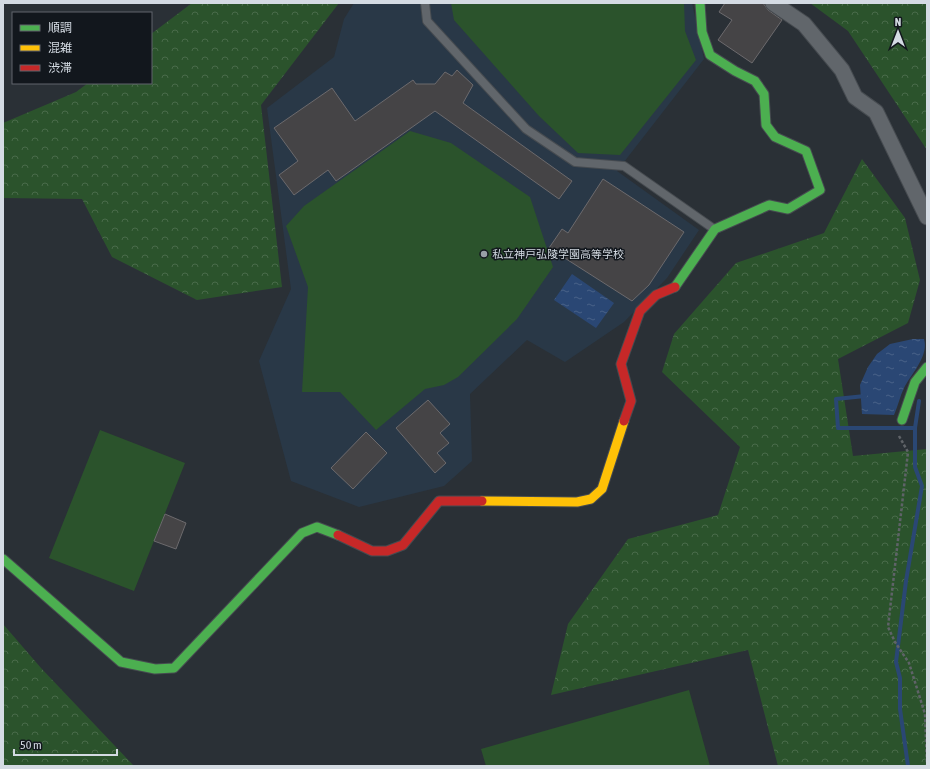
<svg xmlns="http://www.w3.org/2000/svg" width="930" height="769" viewBox="0 0 930 769" font-family="'Asap Condensed','Noto Sans JP',sans-serif">
	<style>
		.built { fill: #293847 }
		.green { fill: #2b532c }
		.forest { fill: url(#forest-crowns) }
		.water { fill: url(#water-ripples) }
		.lines { fill: none; stroke-linecap: round; stroke-linejoin: round }
		.stream { stroke: #2a4774; stroke-width: 4 }
		.building { fill: #454446; stroke: #6c6a6d }
		.lane-casing { stroke: #464b50; stroke-width: 10 }
		.street-casing { stroke: #464b50; stroke-width: 17 }
		.fast-casing { stroke: #464b50; stroke-width: 11 }
		.slow-casing { stroke: #464b50; stroke-width: 11 }
		.jam-casing { stroke: #464b50; stroke-width: 11 }
		.path { stroke: #5f6368; stroke-width: 2.5; stroke-dasharray: 3 2; stroke-linecap: butt }
		.lane { stroke: #61666b; stroke-width: 8 }
		.street { stroke: #61666b; stroke-width: 15 }
		.fast { stroke: #4caf50; stroke-width: 9 }
		.slow { stroke: #ffc107; stroke-width: 9 }
		.jam { stroke: #c62828; stroke-width: 9 }
		.poi-dot { fill: #989fa6; stroke: #12171d; stroke-width: 1.5 }
		.labels { text-anchor: middle; dominant-baseline: central; stroke-width: 3; stroke-linejoin: round; paint-order: stroke }
		.poi-label { font-size: 11px; fill: #d4dbe3; stroke: #12171d; text-anchor: start }
	</style>
	<defs>
		<pattern id="forest-crowns" width="20" height="18" patternUnits="userSpaceOnUse"><rect width="20" height="18" fill="#2b532c"/><path d="M2 6a3 3 0 1 1 6 0M12 15a3 3 0 1 1 6 0" fill="none" stroke="#496b4a"/></pattern>
		<pattern id="water-ripples" width="26" height="14" patternUnits="userSpaceOnUse"><rect width="26" height="14" fill="#2a4774"/><path d="M2 4q2-2 4 0t4 0M15 11q2-2 4 0t4 0" fill="none" stroke="#486188"/></pattern>
	</defs>
	<rect width="100%" height="100%" fill="#2a3036"/>
	<path class="built" d="M354,3H692L704,59L617,171L699,230L667,278L624,322L565,362L527,340L470,394L472,461L444,486L359,507L291,481L259,361L291,289L267,108L334,57L344,19Z"/>
	<path class="green" d="M451,3H684L685,31L696,60L620,155L578,153L539,116L454,20Z
		M410,131L451,143L530,197L553,267L517,319L458,377L444,385L425,389L376,430L340,392H302L308,287L286,226L304,206Z
		M100,430L185,463L134,591L49,558Z
		M689,690L710,766H486L481,749Z"/>
	<path class="forest" d="M192,3H339L261,105L282,287L197,300L112,257L82,199L3,198V123L76,92L88,83H151V34Z
		M810,3H927V150L848,31Z
		M862,159L905,218L920,280L908,323L838,359L853,456L927,449V766H778L748,650L551,695L568,624L628,539L718,515L740,447L662,372L674,334L736,263L824,233Z
		M3,624L41,668L134,766H3Z"/>
	<path class="water" d="M572,274L614,303L596,328L554,300Z
		M913,339H924C929,356 912,373 904,388C900,396 898,406 894,415L862,414L860,385L868,367L877,354L890,344Z"/>
	<g class="lines">
		<path class="stream" d="M865,396L836,399L838,428H915V467L922,486L906,581L896,662L900,678V709L908,766
			M915,428L919,401"/>
	</g>
	<path class="building" d="M725,3H763L768,10L782,20L752,63L718,40L732,20L719,12Z
		M457,70L473,85L463,103L572,181L559,199L435,111L336,181L328,170L294,195L279,175L298,161L274,128L332,88L355,121L413,80L416,84H435L445,72L452,76Z
		M603,179L684,232L649,285L632,301L549,248L562,229L568,233Z
		M428,400L450,424L440,433L449,443L437,453L446,463L435,473L396,428Z
		M366,432L387,453L353,489L331,468Z
		M165,514L186,523L176,549L154,541Z"/>
	<g class="lines">
		<g class="lane-casing">
			<path id="lane" d="M425,3L427,21L526,129L575,162L624,166L714,229"/>
		</g>
		<g class="street-casing">
			<path id="street" d="M773,3L804,24L842,70L855,97L876,112L927,217"/>
		</g>
		<g class="fast-casing">
			<path id="fast" d="M675,287L715,229L769,205L788,209L820,190L806,151L775,137L766,125L764,94L755,81L735,71L710,55L702,32L700,3
				M902,420L915,382L927,367
				M3,559L121,662L155,669L174,668L302,533L317,527L338,535"/>
		</g>
		<g class="slow-casing">
			<path id="slow" d="M482,501L577,502L591,499L602,489L624,421"/>
		</g>
		<g class="jam-casing">
			<path id="jam" d="M624,421L631,401L621,364L640,311L656,295L675,287
				M338,535L372,551H387L403,545L439,501H482"/>
		</g>
		<path class="path" d="M899,436L908,452L888,627L895,642L909,663L925,714L927,766"/>
		<use href="#lane" class="lane"/>
		<use href="#street" class="street"/>
		<use href="#fast" class="fast"/>
		<use href="#slow" class="slow"/>
		<use href="#jam" class="jam"/>
	</g>
	<circle class="poi-dot" cx="484" cy="254" r="4"/>
	<g class="labels">
		<g class="poi-label">
			<text x="492" y="254">私立神戸弘陵学園高等学校</text>
		</g>
	</g>
	<rect width="930" height="769" fill="none" stroke="#d4dbe3" stroke-width="8"/>
	<rect x="12" y="12" width="140" height="72" fill="#12171d" stroke="#60656c"/>
	<rect x="20" y="25" width="20" height="6" fill="#4caf50" stroke="#60656c"/>
	<text x="48" y="32" font-size="12" fill="#d4dbe3">順調</text>
	<rect x="20" y="45" width="20" height="6" fill="#ffc107" stroke="#60656c"/>
	<text x="48" y="52" font-size="12" fill="#d4dbe3">混雑</text>
	<rect x="20" y="65" width="20" height="6" fill="#c62828" stroke="#60656c"/>
	<text x="48" y="72" font-size="12" fill="#d4dbe3">渋滞</text>
	<g transform="translate(898 32)" stroke="#12171d" stroke-width="3" paint-order="stroke">
	<path d="M0-3L7 15L0 10L-7 15Z" fill="#d4dbe3"/>
	<text y="-6" font-size="11" font-weight="bold" text-anchor="middle" fill="#d4dbe3">N</text>
	</g>
	<path d="M14 749v6h103v-6" fill="none" stroke="#d4dbe3" stroke-width="2"/>
	<text x="20" y="749" font-size="12" fill="#d4dbe3" stroke="#12171d" stroke-width="3" paint-order="stroke">50 m</text>
</svg>
